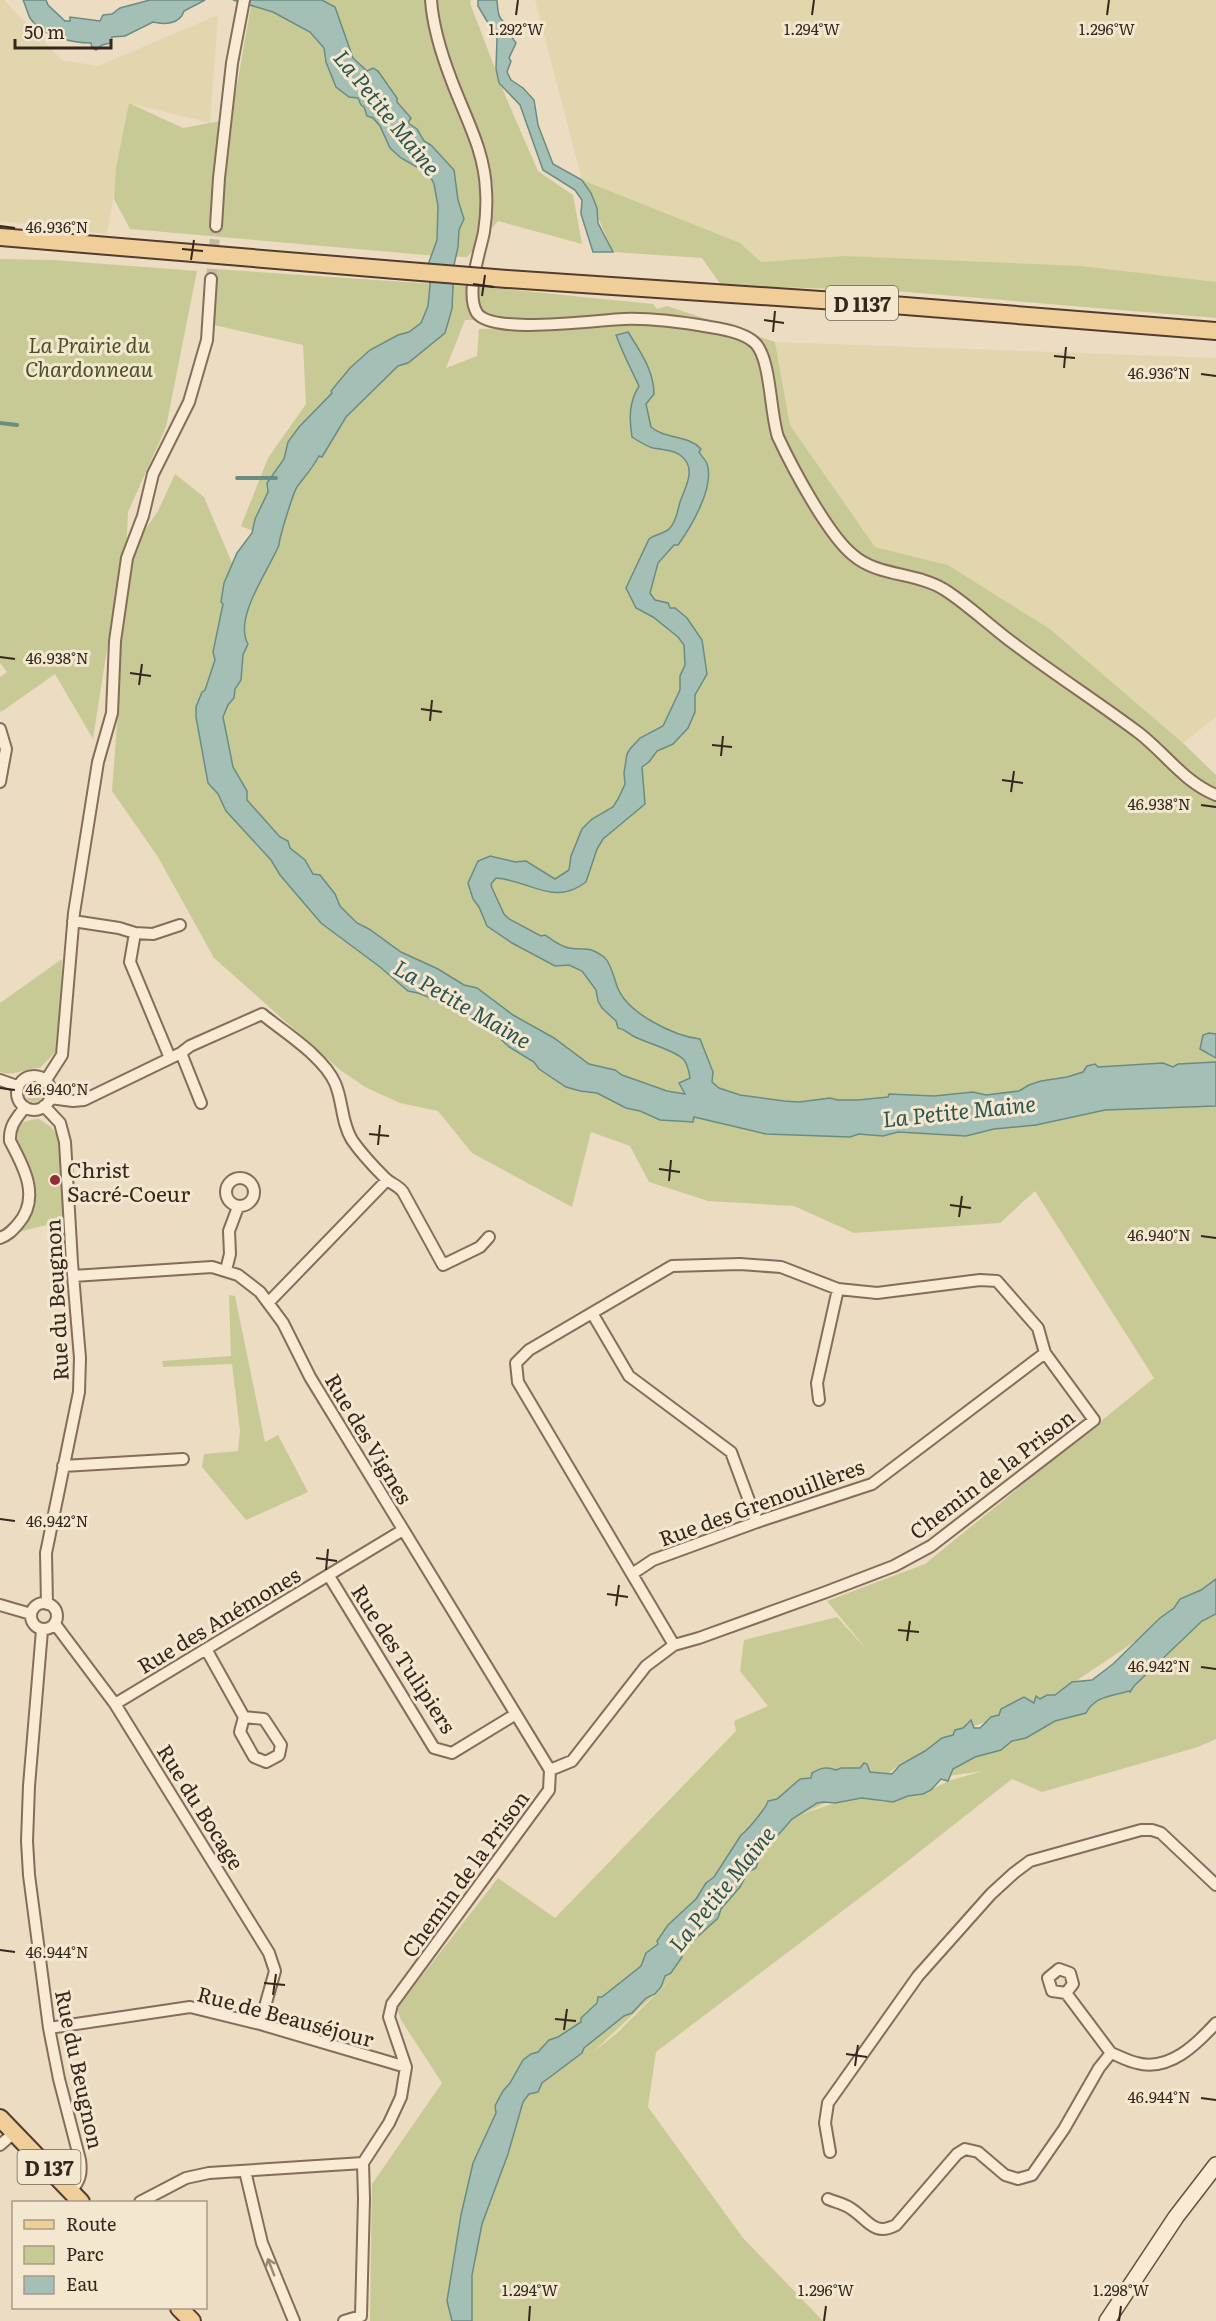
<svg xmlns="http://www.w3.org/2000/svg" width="1216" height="2321" viewBox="0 0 1216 2321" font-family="Literata,serif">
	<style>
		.farmland { fill: #e2d6af }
		.green { fill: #c8ca96; fill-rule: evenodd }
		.water { fill: #a4bfb5; stroke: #6b8c82; stroke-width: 1.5 }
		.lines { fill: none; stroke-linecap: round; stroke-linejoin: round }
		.stream { stroke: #6b8c82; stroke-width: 4 }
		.minor-tunnel { stroke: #c7b8a0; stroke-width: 10; stroke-dasharray: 10 5; stroke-linecap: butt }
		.minor-casing { stroke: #856d59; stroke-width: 14 }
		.secondary-casing { stroke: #674f3d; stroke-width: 18 }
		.primary-casing { stroke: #533c2e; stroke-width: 20 }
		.minor { stroke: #f8ead4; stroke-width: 10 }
		.secondary { stroke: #f8ead4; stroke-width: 15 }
		.primary { stroke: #efce99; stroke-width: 16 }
		.primary-bridge-casing { stroke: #533c2e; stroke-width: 20; stroke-linecap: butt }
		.primary-bridge { stroke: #efce99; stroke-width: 16 }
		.oneway { stroke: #968878 }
		.ticks { fill: none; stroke: #35271d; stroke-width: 2 }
		.poi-dot { fill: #922b34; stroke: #f4e7d0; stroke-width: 2 }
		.labels { text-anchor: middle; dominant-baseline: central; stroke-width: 6; stroke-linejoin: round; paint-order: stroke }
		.shield { fill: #f4e7d0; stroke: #6e6153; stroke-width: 1.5 }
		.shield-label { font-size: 20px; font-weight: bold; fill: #35271d }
		.park-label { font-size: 21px; font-style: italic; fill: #495124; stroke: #f4e7d0 }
		.poi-label { font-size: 21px; fill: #35271d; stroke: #f4e7d0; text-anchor: start }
		.street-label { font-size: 21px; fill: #35271d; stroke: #f4e7d0 }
		.water-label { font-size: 22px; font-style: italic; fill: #2d554f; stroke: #f4e7d0 }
		.ticks-label { font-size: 15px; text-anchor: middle; fill: #35271d; stroke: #f4e7d0; stroke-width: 6; stroke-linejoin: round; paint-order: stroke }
	</style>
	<rect width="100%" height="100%" fill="#ecdcc1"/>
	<path class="farmland" d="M0,0H4L62,60L98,66L218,15L210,123L129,103L107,234L0,221Z
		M535,0H1216V282L761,262L582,180Z
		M775,342L1216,358V717L1183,743L1050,629L948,565L875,547L790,425Z"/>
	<path class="green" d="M252,0H471L470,3L505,95L538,171L573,195L582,244L498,221L467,257L425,255L130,229L114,199L116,168L129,103L183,128L231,119Z
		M582,180L740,243L761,262L845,256L1081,266L1216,282V318L895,291L721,285L702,258L613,252Z
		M0,259L53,260L197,271L166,427L128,512L126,557L158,511L175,474L204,497L249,603L279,542L241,526L268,458L306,404L303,345L214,325L215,269L494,288L653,304L657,309L667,306L775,342L790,425L875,547L948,565L1050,629L1183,743L1216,775V1739L1198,1747L1042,1792L1012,1779L890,1875L656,2052L648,2107L743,2238L823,2321H370L372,2184L442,2083L401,2020L397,2008L498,1878L555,1918L736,1731L734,1721L768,1706L740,1671L744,1640L837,1617L867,1650L827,1601L925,1564L1154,1378L1035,1191L1000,1223L854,1233L794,1206L708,1201L649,1182L630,1146L591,1132L572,1207L472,1153L438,1111L400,1103L365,1087L340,1070L214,958L158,857L112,791L119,697V572L93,739L55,674L1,712L0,710V677L7,672L0,663ZM634,316L601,328L479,329L477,356L446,368L465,320ZM1200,1598L1075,1707L946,1737L1055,1695ZM896,1767L927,1779L983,1771L948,1781L923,1794L908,1796L893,1802H882L869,1798L835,1803L802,1814L888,1774ZM676,1974L617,2033L592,2053Z
		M62,959L61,1014L57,1050L40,1068C25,1068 14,1077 0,1072V1003Z
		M24 1092a10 10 0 1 1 20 0a10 10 0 1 1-20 0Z
		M39,1119L51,1127L58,1137L65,1224V1264L46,1225L19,1232C43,1192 35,1179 16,1139C15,1123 25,1120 39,1119Z
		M229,1295L235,1296L265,1442L278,1435L308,1492L246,1520L202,1467L204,1454L238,1451L240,1431L232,1364L163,1367L162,1361L231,1356Z"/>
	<path class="water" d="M23,0H46L48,5L65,21H70V17L100,21L103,15L112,14L120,8L150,0H205L184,11C180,24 165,25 153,22L125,36L112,37L111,43L102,45L96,50L92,48L91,43C72,43 41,36 30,18C27,12 26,6 23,0Z
		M233,0H322L335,7L353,58L367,71L373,68L378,71L397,98V102L411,118L408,123L417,129L424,141L431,145L454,170L458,200L464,219L459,230L458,247L454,265L452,309L445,333L408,363L398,366L346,417L322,457L319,456C312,469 305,476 297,487C293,493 279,539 279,545C269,570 233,618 248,644L243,655L241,680L235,689L234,698L228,705L223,717L233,767L247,791V800L280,837L288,841L290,848L305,860L313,874L320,875L335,894L340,906L357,923L369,929L401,952L438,969L464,985L477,988L513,1015L554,1038L589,1064L615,1070L622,1075L667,1091L685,1094L679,1083L690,1078C689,1072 688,1065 684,1060C677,1051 646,1043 633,1036C627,1033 625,1029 618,1028L616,1021L602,1008L598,1001L596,990L582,971L569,965L555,966L512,943L487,926L479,907L473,899L468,883L478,861L490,856L515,862L526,861L555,879L569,870L571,856L582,829L592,819L613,807L618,799L625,784L624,773L627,754L630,749L640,738L663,726L680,690V676L685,665L684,645L678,637L653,617L636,608L626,588L649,539C655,534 665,534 670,528C677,520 677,512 680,502C685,487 698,468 680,455C672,449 662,450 653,448C646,446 638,441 632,437C629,418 629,402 639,386C631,369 623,354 616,335L628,332C640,351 654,371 654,394L646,404L651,427C666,440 687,434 701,449L699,452C701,456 706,460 707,464C715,487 691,527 678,545H674L658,563L650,593L655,600L668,603L670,608H675L687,618L702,640L707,674L695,695V712L688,728L673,744L657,751L649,762L642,767L645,804L603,839L597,849L586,882C554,907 529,880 496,878L491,884L492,888L504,914L509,919L541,936L545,935C552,940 561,947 569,948C587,951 587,945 604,957C611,963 614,978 617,986C626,1013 674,1036 700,1039L713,1072L712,1082L719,1088L740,1095L784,1101L799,1102L830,1098L838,1100H858L888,1097L889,1094L934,1096L973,1092L986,1095L1019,1091L1029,1085L1041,1081L1067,1077L1083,1072L1087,1066L1095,1064L1098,1067L1163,1063L1173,1067L1178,1064L1216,1062V1106L1105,1110L1036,1125L994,1129L966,1136L898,1132L883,1136L859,1134L850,1137L766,1134L694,1117L693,1122L660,1120L640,1111L626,1108L597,1093L580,1091L566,1087L539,1069L534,1062L509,1047L481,1020L449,1005L418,993L408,991L380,967L321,923L280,875L271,860L226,811L218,794L208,783L196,717V707L202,692L205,690L215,660L213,652L223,604L221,602L224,583L237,553L252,533L255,519L268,492L267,483L284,459L288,442L299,427L332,393L331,391L350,368L370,350L398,335L409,332L421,323L428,306L430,285L429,262L437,240L438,206L434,184L429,174L401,158L390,148L380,126L373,118L367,116L364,107L361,105L358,98L349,97L336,87L326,62L324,48L310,32L273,12Z
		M478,0H497C498,10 497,19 507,24V30L516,43L509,58L511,61L507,72L511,80L523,88L534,100L538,125L553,164L582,180L591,193L597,208L598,223L613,252H593L581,214L582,200L575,190L543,170L520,105L499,83L496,69L497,38L478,6Z
		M1209,1033L1216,1034V1058L1200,1049L1203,1035Z
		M1216,1579V1614L1202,1621L1134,1686L1130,1692L1129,1691C1112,1696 1095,1696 1086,1713L1055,1721L1026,1738L1012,1741L1001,1750L975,1757L953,1769L948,1781L941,1779L931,1790L923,1794L908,1796L893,1802L862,1798L835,1803L824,1802L817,1803L792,1819L779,1834L763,1846L756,1868L748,1872L740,1887L721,1909L718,1918L682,1951V1957L671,1973L665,1976L661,1987L655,1994L646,1998L632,2013L624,2016L584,2048L582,2053L542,2083L538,2092L529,2094L523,2102L508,2154L482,2224L472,2275V2321H452L447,2301L461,2215L473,2163L496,2113L495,2106L503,2091L510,2083L523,2060L531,2054L538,2052L549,2040L558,2037L581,2022V2018L597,2003L598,1997H602L641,1966L646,1953L658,1944L657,1941L668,1925L696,1899L706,1883L714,1877L741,1835C747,1831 767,1807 768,1801L777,1799L800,1779L811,1778L812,1773C821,1768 826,1766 836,1770L841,1768H860L864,1763L867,1764L870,1772L892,1774L900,1765L925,1751L942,1738L953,1735L955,1730L963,1728L971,1720L974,1728H980L991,1717L999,1715L1001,1709L1024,1697L1034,1703L1036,1696L1040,1699L1047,1695H1055L1072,1682L1092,1680L1113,1664L1160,1618L1174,1608L1180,1599L1201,1590Z"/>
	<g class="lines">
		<path class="stream" d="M0,423L17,425
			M237,478H276"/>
		<path class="minor-tunnel" d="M211,279L216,226"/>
		<g class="minor-casing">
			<path id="minor" d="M431,0C433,28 441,53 451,79C465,117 485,151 486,191C487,205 486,219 484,232C480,252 465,294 477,313C492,335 596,320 624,319C653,318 681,322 710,327C724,329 746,333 756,344C771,361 770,413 778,437C792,467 828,535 853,555C878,577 917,572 945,590C970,606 993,629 1017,646C1057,676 1099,703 1139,733C1166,754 1184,782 1216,795
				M216,226L219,178L232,63L244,0
				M0,729L6,749L0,782
				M73,921L119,928L135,933L153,934L180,925
				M135,933L130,962L170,1058
				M181,1053L201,1103
				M17 1093a17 17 0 1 1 34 0a17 17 0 1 1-34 0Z
				M0,1080L17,1086
				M46,1080L62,1055L74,913L98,762L112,713L115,641L127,558L143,516L153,474L189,402L207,340L211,279
				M50,1098L73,1101L84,1100L181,1053L190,1046L262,1014C285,1033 323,1056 335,1083C343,1101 341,1122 352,1140C361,1153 374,1167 385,1178C391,1184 398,1185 403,1192L443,1265L480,1247L489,1237
				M44,1106L60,1123L65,1142L72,1263L80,1358L79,1392L46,1553L47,1604
				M226 1192a14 14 0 1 1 28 0a14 14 0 1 1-28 0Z
				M0,1238C8,1235 12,1231 18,1224C41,1198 24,1167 10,1141C9,1126 16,1119 25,1107
				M226,1270L230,1254L229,1231L238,1207
				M73,1276L212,1267L238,1275L260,1292L283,1323L310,1377L550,1770
				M268,1303L387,1180
				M592,1313L629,1376L731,1452L757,1522
				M819,1400L817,1383L838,1289
				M63,1466L183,1459
				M632,1574L653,1560L757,1522L872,1484L1045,1353
				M329,1576L434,1748L452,1753L516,1714
				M31 1616a13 13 0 1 1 26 0a13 13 0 1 1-26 0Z
				M0,1605L31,1614
				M55,1624L115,1704L269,1953L275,1971L260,2024
				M42,1630L29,1786L27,1841L29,1875L49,2028L59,2079L80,2160C82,2173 80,2181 71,2191
				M206,1649L244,1717L240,1732L254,1757L266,1762L279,1755L281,1745L264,1719L244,1717
				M115,1704L403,1530
				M1066,1993L1073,1984L1070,1973L1059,1969L1048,1978L1052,1991L1066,1993L1111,2053
				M49,2028L190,2007L260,2024L406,2067
				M0,2145L15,2132
				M830,2152L825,2123L828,2103L918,1976L991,1894L1014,1873L1030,1861L1141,1830H1152L1161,1833L1216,1885
				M245,2171L262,2243L294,2321
				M828,2199C835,2202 844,2204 850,2208C868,2219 873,2237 896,2225L957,2154L965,2149L978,2152L1005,2175L1018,2179L1032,2175L1064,2129L1099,2068L1111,2053C1119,2056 1128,2061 1137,2063C1169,2072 1197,2044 1216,2023
				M140,2202L186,2178L209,2173L363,2163
				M344,2321L361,2316L364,2199L363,2163L389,2123L401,2097L406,2067L389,2017L392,2004L549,1790L550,1770L572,1761L646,1666L674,1645L699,1638L826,1592L894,1566L931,1546L1094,1420L1045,1353L1038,1328L997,1281L980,1280L877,1293L838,1289L781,1267L740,1264L672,1266L529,1350L516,1363L518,1382L674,1645"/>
		</g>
		<g class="secondary-casing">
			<path id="secondary" d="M1107,2321L1176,2217L1216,2165"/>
		</g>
		<g class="primary-casing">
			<path id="primary" d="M0,237L396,270
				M507,279L880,304L1216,331
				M0,2118L81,2202
				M179,2308L192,2321"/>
		</g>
		<use href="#minor" class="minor"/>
		<use href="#secondary" class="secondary"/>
		<use href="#primary" class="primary"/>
		<g class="primary-bridge-casing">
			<path id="primary-bridge" d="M396,270L507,279"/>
		</g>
		<use href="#primary-bridge" class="primary-bridge"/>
	</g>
	<defs><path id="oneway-shaft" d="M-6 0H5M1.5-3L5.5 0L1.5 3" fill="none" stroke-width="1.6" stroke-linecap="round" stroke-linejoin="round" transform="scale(1.5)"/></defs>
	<use class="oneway" href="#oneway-shaft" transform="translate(271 2267) rotate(-111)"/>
	<path class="ticks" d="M516,15L518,0M812,15L814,0M1107,15L1109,0M0,226L15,228M182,249L203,251M191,260L194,240M473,284L494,287M482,296L485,275M764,320L784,323M773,332L775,311M1054,356L1075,358M1064,368L1066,347M1201,374L1216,376M0,657L15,659M130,673L151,676M139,685L142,664M421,709L442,712M430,721L432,700M712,745L732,747M721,756L723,736M1002,780L1023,783M1011,792L1014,771M1201,805L1216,807M0,1088L15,1090M369,1134L389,1136M378,1145L380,1125M659,1169L680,1172M669,1181L671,1160M950,1205L971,1208M959,1217L962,1196M1201,1236L1216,1238M0,1519L15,1521M316,1558L337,1561M326,1570L328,1549M607,1594L628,1597M616,1606L619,1585M898,1630L919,1632M907,1641L910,1621M1201,1667L1216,1669M0,1950L15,1952M264,1983L285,1985M273,1995L276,1974M555,2019L576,2021M564,2030L567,2009M846,2054L867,2057M855,2066L858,2045M1201,2098L1216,2100M529,2321L530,2306M824,2321L826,2306M1119,2321L1121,2306"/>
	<circle class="poi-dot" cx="55" cy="1180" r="6"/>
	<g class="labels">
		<g class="shield">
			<rect x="826" y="286" width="72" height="34" rx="4.5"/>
			<rect x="17.5" y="2150" width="63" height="34" rx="4.5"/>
		</g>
		<g class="shield-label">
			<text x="862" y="303">D 1137</text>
			<text x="49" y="2167">D 137</text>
		</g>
		<g class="park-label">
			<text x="89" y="343">La Prairie du<tspan x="89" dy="24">Chardonneau</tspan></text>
		</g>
		<g class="poi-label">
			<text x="67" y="1168">Christ<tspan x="67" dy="24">Sacré-Coeur</tspan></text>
		</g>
		<g class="street-label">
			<text transform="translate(55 1300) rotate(-93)">Rue du Beugnon</text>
			<text transform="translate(370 1438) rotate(59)">Rue des Vignes</text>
			<text transform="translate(991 1473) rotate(-37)">Chemin de la Prison</text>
			<text transform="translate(761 1501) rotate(-20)">Rue des Grenouillères</text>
			<text transform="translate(218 1619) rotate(-31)">Rue des Anémones</text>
			<text transform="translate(405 1658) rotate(57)">Rue des Tulipiers</text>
			<text transform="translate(202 1806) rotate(58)">Rue du Bocage</text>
			<text transform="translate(464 1873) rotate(-54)">Chemin de la Prison</text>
			<text transform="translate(286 2015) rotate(15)">Rue de Beauséjour</text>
			<text transform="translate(81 2069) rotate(78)">Rue du Beugnon</text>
		</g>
		<g class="water-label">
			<text transform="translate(388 112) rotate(51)">La Petite Maine</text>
			<text transform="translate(463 1003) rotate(30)">La Petite Maine</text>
			<text transform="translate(959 1110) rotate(-6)">La Petite Maine</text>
			<text transform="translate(721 1888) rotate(-51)">La Petite Maine</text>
		</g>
	</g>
	<g class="ticks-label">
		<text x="516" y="35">1.292°W</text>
		<text x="812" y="35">1.294°W</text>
		<text x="1107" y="35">1.296°W</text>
		<text x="57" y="233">46.936°N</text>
		<text x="1159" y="379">46.936°N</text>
		<text x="57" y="664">46.938°N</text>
		<text x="1159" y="810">46.938°N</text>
		<text x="57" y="1095">46.940°N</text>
		<text x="1159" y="1241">46.940°N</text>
		<text x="57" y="1527">46.942°N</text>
		<text x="1159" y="1672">46.942°N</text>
		<text x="57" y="1958">46.944°N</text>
		<text x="1159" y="2103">46.944°N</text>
		<text x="530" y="2296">1.294°W</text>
		<text x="826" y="2296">1.296°W</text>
		<text x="1121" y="2296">1.298°W</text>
	</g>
	<rect x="12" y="2201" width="195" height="108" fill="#f4e7d0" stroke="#a89a88" stroke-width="1.5"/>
	<rect x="24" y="2220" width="30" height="9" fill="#efce99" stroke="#a89a88" stroke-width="1.5"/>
	<text x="66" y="2231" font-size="18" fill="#35271d">Route</text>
	<rect x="24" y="2246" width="30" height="18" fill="#c8ca96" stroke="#a89a88" stroke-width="1.5"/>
	<text x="66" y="2261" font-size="18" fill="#35271d">Parc</text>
	<rect x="24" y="2276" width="30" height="18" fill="#a4bfb5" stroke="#a89a88" stroke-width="1.5"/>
	<text x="66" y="2291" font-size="18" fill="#35271d">Eau</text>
	<path d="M15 39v9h96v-9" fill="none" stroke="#35271d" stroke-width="3"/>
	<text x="24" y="39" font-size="18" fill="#35271d" stroke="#f4e7d0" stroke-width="4.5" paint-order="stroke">50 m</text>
</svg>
